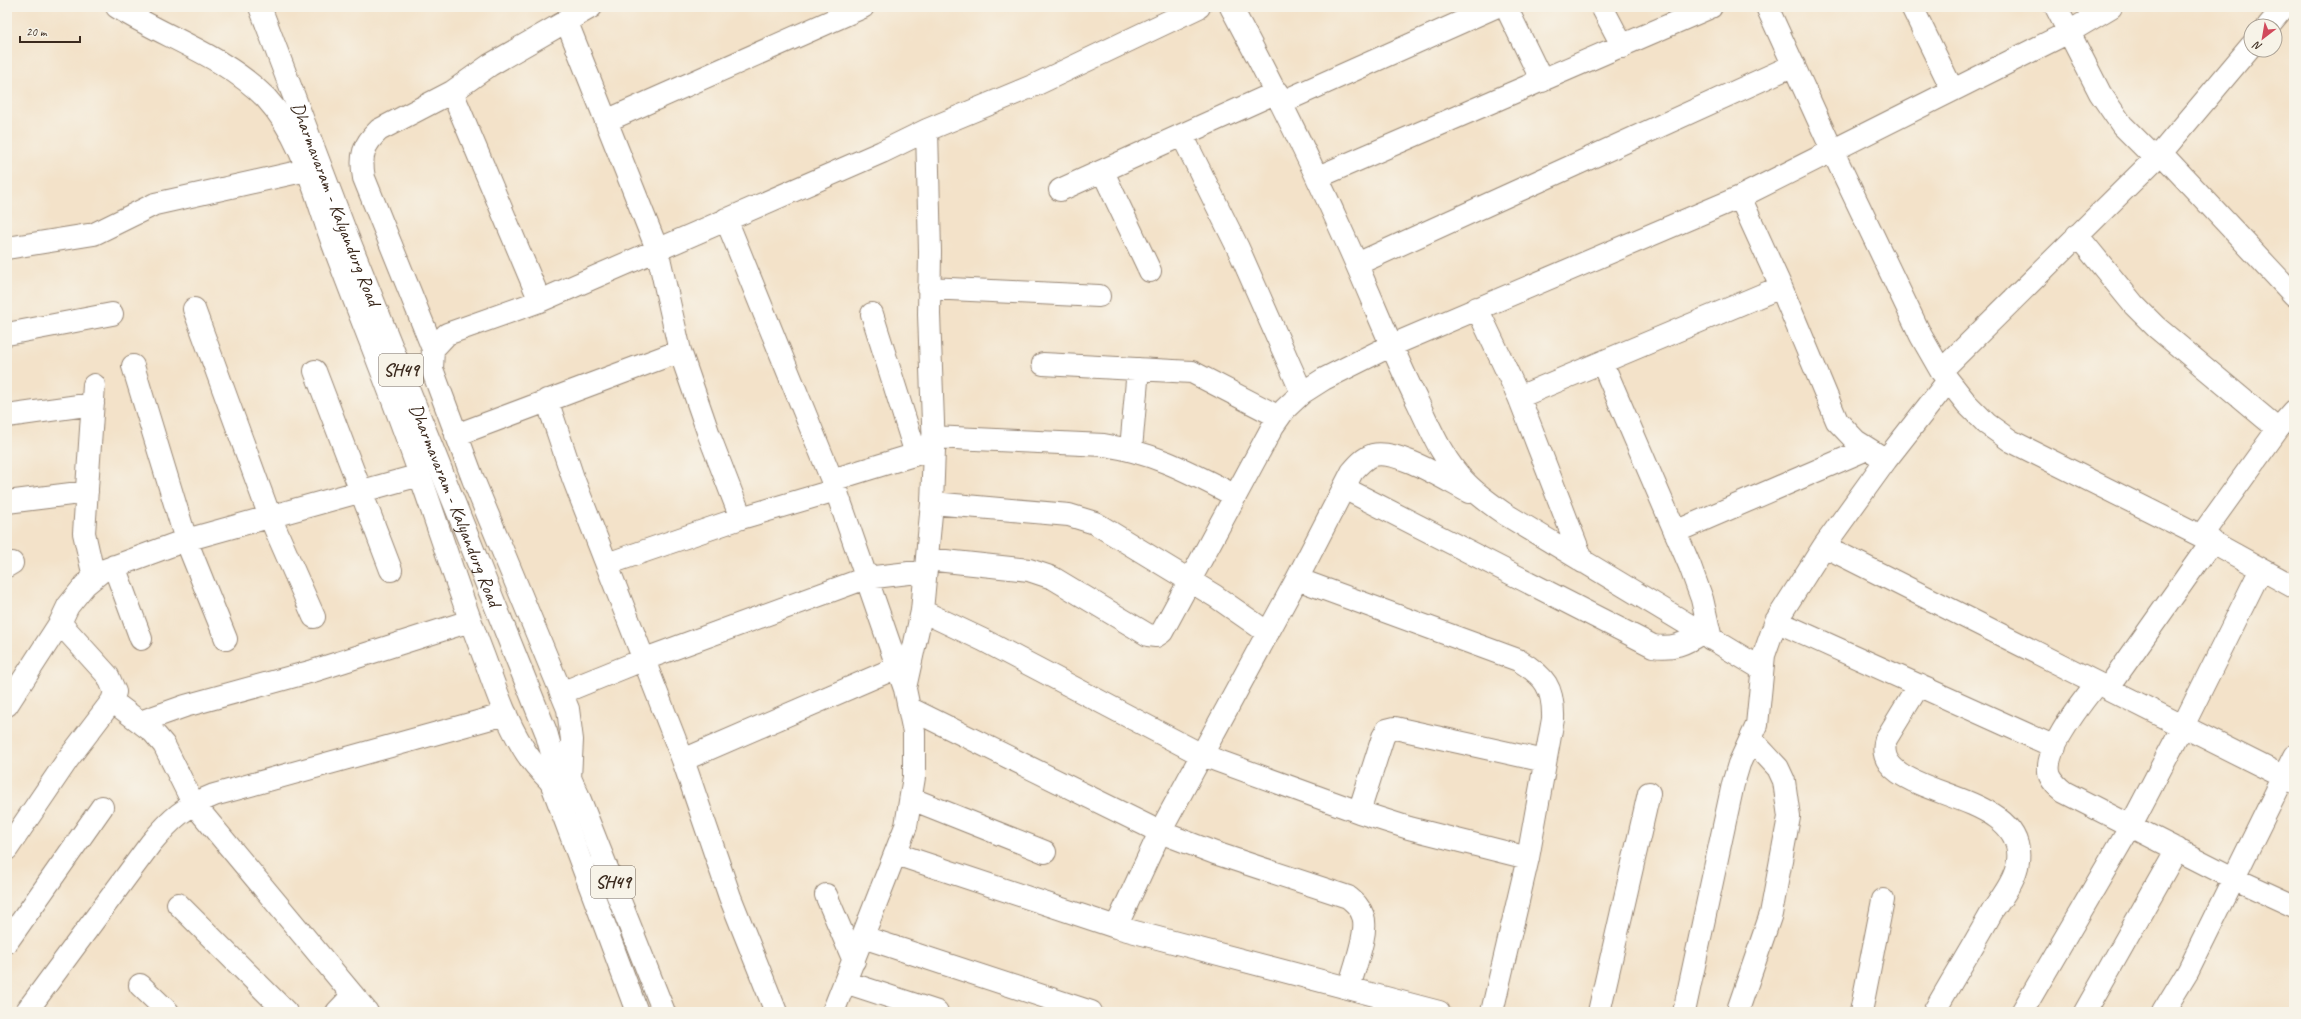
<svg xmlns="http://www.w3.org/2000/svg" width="2301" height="1019" viewBox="0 0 2301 1019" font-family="Caveat,sans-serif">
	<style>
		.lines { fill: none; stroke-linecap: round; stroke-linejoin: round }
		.minor-casing { stroke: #978674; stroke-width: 24 }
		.primary-casing { stroke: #978674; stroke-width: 24 }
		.minor { stroke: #fff; stroke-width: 22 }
		.primary { stroke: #fff; stroke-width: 22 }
		.labels { text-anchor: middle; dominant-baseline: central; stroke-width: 3; stroke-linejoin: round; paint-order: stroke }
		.shield { fill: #f7f3e8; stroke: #73665b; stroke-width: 1 }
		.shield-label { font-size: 18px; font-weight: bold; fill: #3b2a1e }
		.street-label { font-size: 19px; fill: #3b2a1e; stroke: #f7f3e8 }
	</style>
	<rect width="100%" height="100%" fill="#f7f3e8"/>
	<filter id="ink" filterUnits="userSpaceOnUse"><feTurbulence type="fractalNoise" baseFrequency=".025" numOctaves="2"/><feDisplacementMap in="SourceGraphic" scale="8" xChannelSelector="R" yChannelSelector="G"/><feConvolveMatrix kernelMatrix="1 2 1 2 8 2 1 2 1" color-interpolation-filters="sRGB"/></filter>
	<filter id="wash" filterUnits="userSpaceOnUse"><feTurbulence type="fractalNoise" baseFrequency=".012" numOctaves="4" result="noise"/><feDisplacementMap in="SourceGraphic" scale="16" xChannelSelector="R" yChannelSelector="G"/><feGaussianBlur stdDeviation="0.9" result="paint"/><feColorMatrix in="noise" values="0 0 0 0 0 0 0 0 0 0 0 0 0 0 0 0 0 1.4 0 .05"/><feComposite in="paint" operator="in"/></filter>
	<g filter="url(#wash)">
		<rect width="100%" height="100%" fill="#f3e2c9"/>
	</g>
	<g filter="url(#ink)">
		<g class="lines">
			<g class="minor-casing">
				<path id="minor" d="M117,7C166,38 225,56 266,98C303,138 315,195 333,244C362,322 394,399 421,478C442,538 461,598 484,657C495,687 505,718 522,746C529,759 540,771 551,782
					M1231,7C1273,85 1312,164 1348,245C1372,298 1393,353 1419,405C1432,433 1445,463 1467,484C1479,496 1492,505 1505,514L1762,669
					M1506,7L1542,81
					M1602,7L1623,47
					M1767,7L1833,152L1921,336L1941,371L1967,404L1987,424L2011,441L2201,536L2294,587
					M1912,7L1952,89
					M2056,7L2100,93L2122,125L2155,158
					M566,20L657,249L680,351L709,435L741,518
					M2268,26L2284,7
					M452,92L540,301
					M1282,102L1495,7
					M606,121L863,7
					M1182,135L1238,248L1302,393
					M2161,153L2294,295
					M1103,172L1150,271
					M1318,177L1711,7
					M1060,190L1277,92
					M1740,197L1781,287L1837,421L1856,441L1886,460
					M726,219L836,490L905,689L914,732V777L906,826L833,1012
					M2077,235L2134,305L2156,327L2278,429
					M7,248L94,234L155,204L307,170
					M1357,264L1794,65
					M929,288L1099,296
					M1477,308L1519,397L1583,562
					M194,309L270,517L314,617
					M872,314L916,454
					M7,334L112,314
					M433,349L364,178C360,156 363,145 379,130L452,92L490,65L591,7
					M1602,362L1690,566L1702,599L1711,639
					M1043,364L1192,372L1279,417
					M133,366L186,540L226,639
					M315,371L391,570
					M1941,371L2161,153L2251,46
					M1519,397L1781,287
					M547,400L573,478L683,760L730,897L776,1012
					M7,416L93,404
					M456,435L680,351
					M933,437L1104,445C1155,453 1189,472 1234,495
					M1131,449L1138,369
					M832,480L930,450
					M1344,488L1653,646C1673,649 1685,644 1701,633
					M7,502L87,492
					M932,503L1069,515L1095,523L1215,596L1268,633
					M1675,532L1867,449
					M2201,536L2278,429L2294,411
					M1824,546L2294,782
					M927,559L1029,570L1053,578L1148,635L1156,636L1162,632L1273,426L1285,409L1302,393L1324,379L1390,346L1740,197L2069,32L2111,7
					M607,564L741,518L836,490
					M7,566L12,563
					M114,566L141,639
					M94,577L84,533L94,385
					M1297,579L1518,660C1545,676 1554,688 1553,719L1528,858L1492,1012
					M922,611L983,640L1202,755L1359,812L1409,828L1528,858
					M1776,621L2055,747
					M2097,683C2083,701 2041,752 2050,776C2053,783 2058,787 2064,792L2233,878L2294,906
					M1919,685L1886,739C1867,800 2027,786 2018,861C2016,879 2002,897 1992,912C1973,946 1953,979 1934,1012
					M905,688L922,611L932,503L934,449L929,314L930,252L927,130
					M2108,688L2212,541
					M561,693L645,659L866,578L926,571
					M112,701L153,732L164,745L193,803L367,1012
					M7,705L60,623L68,606L85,585L102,571L186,540L420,475
					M911,709L1160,832L1215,853L1348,897C1355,903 1360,907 1363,916C1369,932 1353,971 1349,988
					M140,722L185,706L313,671L470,621
					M683,760L898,667
					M570,778L572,740L568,709L473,479L432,369L433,349L447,334L540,301L882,152L927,130L1035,85L1199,7
					M912,799L1045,852
					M1359,812L1383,737L1387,730L1395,728L1545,761
					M7,849L68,759L112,701L115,692L108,676L60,623
					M896,854L1116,927L1439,1012
					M826,895L854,961
					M178,904L286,1012
					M1116,927L1160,832L1297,579L1352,472C1358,465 1364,458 1373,455C1398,449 1446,480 1469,492
					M863,937L1091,1012
					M7,942L102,807
					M845,982L937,1012
					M140,985L168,1012
					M1739,1007L1771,914L1789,817L1784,781L1778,768L1752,740
					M26,1012L151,843C171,819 184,807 214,795L506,714
					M337,1012L353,995
					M1599,1012L1649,793
					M1684,1012L1733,784L1739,764L1757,725L1764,655L1776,621L1824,546L1886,460L1948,381
					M1861,1012L1883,900
					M2022,1012L2131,825L2183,726L2261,569
					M2085,1012L2177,849
					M2163,1012L2188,971L2294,756"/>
			</g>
			<g class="primary-casing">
				<g id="primary">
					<path id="s1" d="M260,7L344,228L546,732L553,757L551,782L637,1012"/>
					<path d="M553,757L570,778L578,795L664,1012"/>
				</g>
			</g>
			<use href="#minor" class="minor"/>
			<use href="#primary" class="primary"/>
		</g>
	</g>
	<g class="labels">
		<g class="shield">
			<rect x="379" y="354" width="44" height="32" rx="3"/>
			<rect x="591" y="866" width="44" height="32" rx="3"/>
		</g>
		<g class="shield-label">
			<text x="401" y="370">SH49</text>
			<text x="613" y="882">SH49</text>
		</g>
		<g class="street-label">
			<text stroke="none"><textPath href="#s1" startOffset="211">Dharmavaram - Kalyandurg Road</textPath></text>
			<text stroke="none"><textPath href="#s1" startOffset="535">Dharmavaram - Kalyandurg Road</textPath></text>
		</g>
	</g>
	<rect width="2301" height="1019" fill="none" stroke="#f7f3e8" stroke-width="24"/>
	<g transform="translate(2263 38) rotate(211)"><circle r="19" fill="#f7f3e8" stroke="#aca397"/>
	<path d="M0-3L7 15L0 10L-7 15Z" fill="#d1495b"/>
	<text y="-6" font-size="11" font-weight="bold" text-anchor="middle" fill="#3b2a1e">N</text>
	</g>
	<path d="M20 36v6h60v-6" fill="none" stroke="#3b2a1e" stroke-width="2"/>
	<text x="26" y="36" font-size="12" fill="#3b2a1e" stroke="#f7f3e8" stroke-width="3" paint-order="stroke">20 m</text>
</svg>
